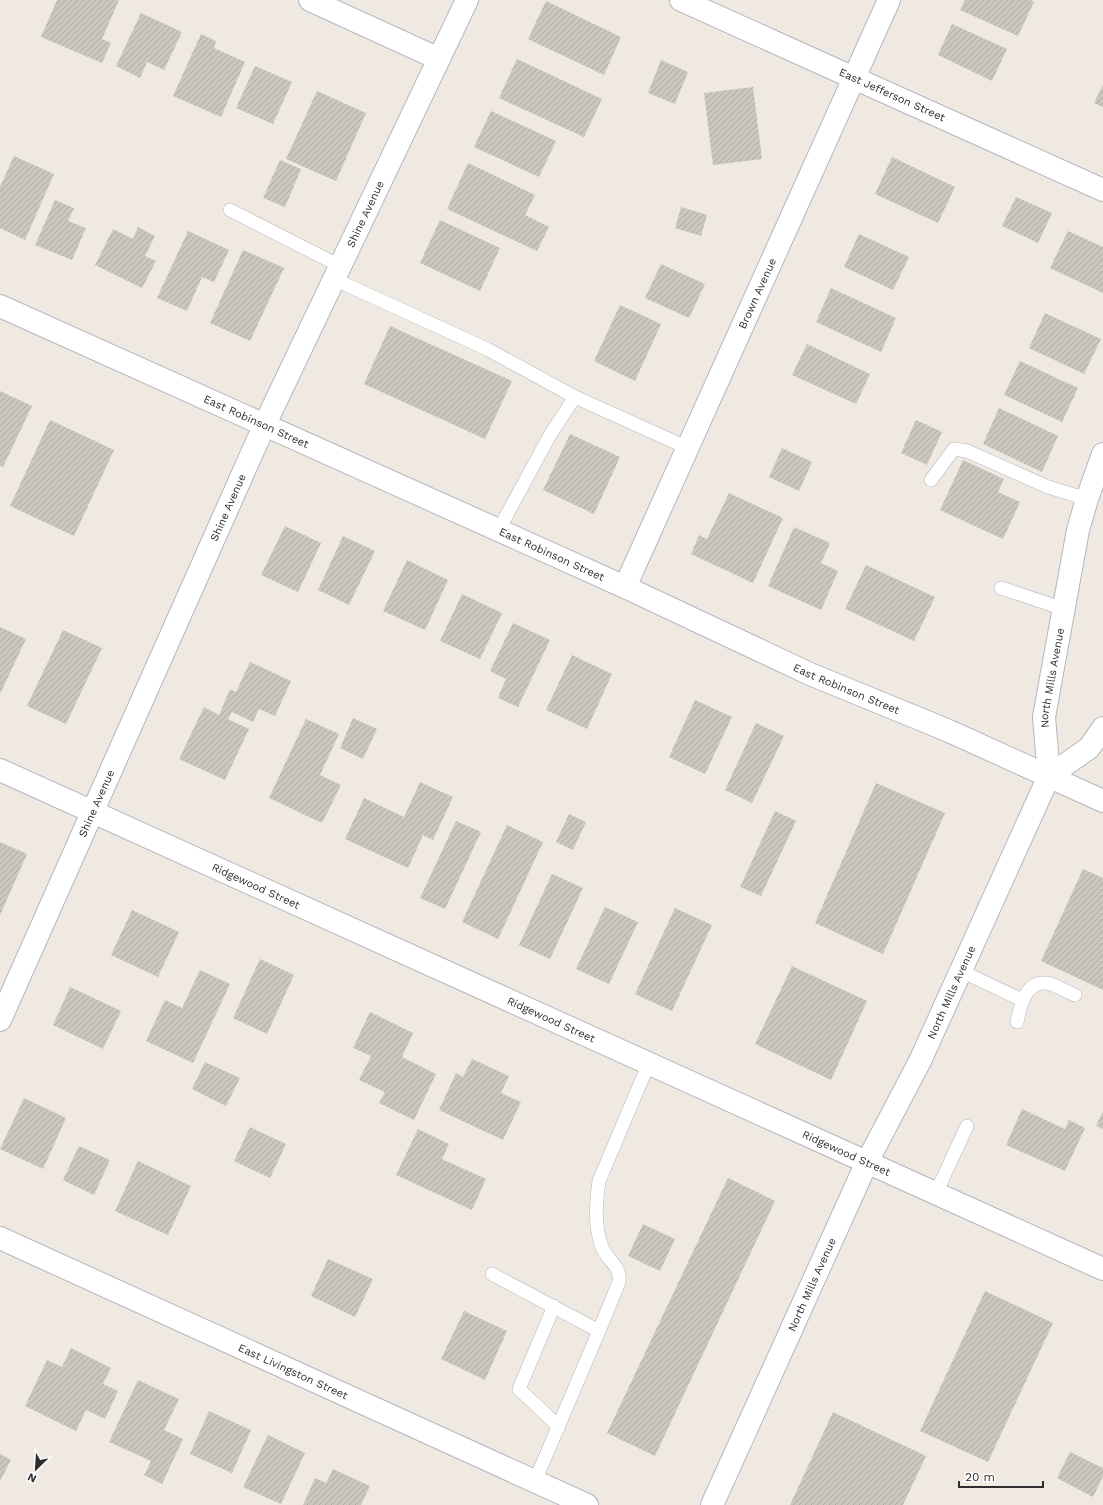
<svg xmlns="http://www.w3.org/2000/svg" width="1103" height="1505" viewBox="0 0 1103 1505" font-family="'Work Sans',sans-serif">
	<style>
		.building { fill: url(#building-hatch) }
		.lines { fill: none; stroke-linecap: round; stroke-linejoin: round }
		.service-casing { stroke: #b4b7c1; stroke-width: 14 }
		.minor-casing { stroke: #b4b7c1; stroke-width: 24 }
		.tertiary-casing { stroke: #b4b7c1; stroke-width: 24 }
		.secondary-casing { stroke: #b4b7c1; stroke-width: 24 }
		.service { stroke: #fff; stroke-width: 13 }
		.minor { stroke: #fff; stroke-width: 22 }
		.tertiary { stroke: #fff; stroke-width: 22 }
		.secondary { stroke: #fff; stroke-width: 22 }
		.labels { text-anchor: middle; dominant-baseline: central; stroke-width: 3; stroke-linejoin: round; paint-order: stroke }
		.street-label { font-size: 11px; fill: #2e2e2e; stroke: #fff }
	</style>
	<defs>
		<pattern id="building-hatch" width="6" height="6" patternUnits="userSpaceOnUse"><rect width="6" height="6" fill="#cbc7bf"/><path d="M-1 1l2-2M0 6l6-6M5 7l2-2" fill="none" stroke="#afaba4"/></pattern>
	</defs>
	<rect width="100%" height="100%" fill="#efe9e1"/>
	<path class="building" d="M57,0H119L102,39L111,43L102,63L41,37Z
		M965,0H1031L1034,2L1018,36L960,10Z
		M546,1L621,37L604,75L528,39Z
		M141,13L182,32L164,70L147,62L140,78L116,66Z
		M952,24L1007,49L992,81L938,55Z
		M201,34L216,41L214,48L245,62L221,117L173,96Z
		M517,59L602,99L584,137L499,98Z
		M661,60L688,72L675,104L648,93Z
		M255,66L292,82L273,124L236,108Z
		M1103,85V107L1094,103Z
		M753,87L762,159L713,165L704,93Z
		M317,91L366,113L336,181L286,159Z
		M491,111L556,141L539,177L474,147Z
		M14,156L54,174L25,240L0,228V187Z
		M892,157L955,187L938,223L875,194Z
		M280,160L301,169L285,207L263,198Z
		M468,163L535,195L525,215L549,227L537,251L447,209Z
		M1016,197L1052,213L1038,243L1002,226Z
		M55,200L74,208L68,221L86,228L72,260L35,245Z
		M681,207L707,215L701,236L675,228Z
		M440,220L500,248L480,291L420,263Z
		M138,227L155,236L145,256L156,261L142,288L95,265L113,229L133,239Z
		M188,231L229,250L214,282L202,277L187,311L157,298Z
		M1068,231L1103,247V293L1050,268Z
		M859,234L909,257L893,290L844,267Z
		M243,250L284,268L250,341L210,323Z
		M661,264L705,284L689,318L645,298Z
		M831,288L896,318L881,352L816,322Z
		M620,305L661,324L635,381L594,361Z
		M1045,313L1101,339L1084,374L1029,348Z
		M390,326L512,381L485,439L364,384Z
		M807,344L870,374L856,404L792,375Z
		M1020,361L1078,388L1062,422L1004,395Z
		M0,391L32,406L3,467L0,466Z
		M999,408L1058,436L1042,472L983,444Z
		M50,420L114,450L74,536L10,506Z
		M916,420L942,432L927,465L901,453Z
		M570,434L620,457L594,514L543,490Z
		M782,448L812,462L799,491L769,477Z
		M963,460L1004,479L998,492L1020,502L1003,539L940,510Z
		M729,493L783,518L753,583L691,554L699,535L707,539Z
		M285,526L321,543L298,592L261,575Z
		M794,527L830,543L821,563L838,571L821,610L768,586Z
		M343,536L375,551L349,605L318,590Z
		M407,560L448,580L425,630L383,611Z
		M866,565L935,597L914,641L845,609Z
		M462,594L502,613L480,659L440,641Z
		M513,623L550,640L518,707L498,698L506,679L490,671Z
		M0,627L26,639L0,694Z
		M63,630L102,648L66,724L27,706Z
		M572,655L612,674L587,729L546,710Z
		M250,662L291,681L275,716L259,709L253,722L232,712L228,719L249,729L225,780L179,759L204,707L219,715L230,689L236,692Z
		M695,700L732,717L705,774L669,757Z
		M353,718L377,729L363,759L340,748Z
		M306,719L339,734L320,775L341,785L322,823L269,798Z
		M756,723L784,736L752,803L725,790Z
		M420,782L453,797L433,840L423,835L408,868L345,839L364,798L404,817Z
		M876,783L945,813L883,954L815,923Z
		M775,811L796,821L761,896L740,887Z
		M569,814L586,822L573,850L556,842Z
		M456,821L481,832L445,909L420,898Z
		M507,825L543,842L498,939L462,922Z
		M0,842L27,854L0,915Z
		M1083,869L1103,878V990L1041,961Z
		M552,874L583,888L550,959L519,945Z
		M605,907L638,922L609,984L576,969Z
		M675,908L712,925L672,1011L635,994Z
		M132,910L179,932L158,977L111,955Z
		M260,959L294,975L267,1034L233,1018Z
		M792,966L867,1001L831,1080L755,1044Z
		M200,970L230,984L193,1063L146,1041L165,1000L182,1008Z
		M70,987L121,1011L103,1049L53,1025Z
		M370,1012L413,1033L402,1057L436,1074L414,1120L379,1103L385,1092L359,1080L371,1056L353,1048Z
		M472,1059L509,1076L501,1093L521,1102L503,1140L439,1110L456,1073L463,1077Z
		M205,1062L240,1078L226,1106L192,1089Z
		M24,1098L66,1118L43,1169L0,1149Z
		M1022,1109L1065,1129L1069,1120L1085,1128L1065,1171L1006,1145Z
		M1103,1111V1129L1096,1126Z
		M250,1127L286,1144L270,1178L234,1161Z
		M418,1129L449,1144L442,1159L486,1179L472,1210L396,1175Z
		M79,1146L110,1160L94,1195L63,1180Z
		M138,1161L191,1186L168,1235L115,1211Z
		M728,1178L775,1201L655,1456L607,1433Z
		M643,1224L675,1239L660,1271L628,1256Z
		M328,1259L373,1279L355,1317L311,1296Z
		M985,1291L1053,1323L988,1462L920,1431Z
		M464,1311L507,1331L485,1380L441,1359Z
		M71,1348L111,1368L103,1384L118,1391L105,1419L86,1410L76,1431L25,1406L47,1360L62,1367Z
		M138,1380L179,1399L164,1430L183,1439L162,1484L144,1475L151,1461L109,1442Z
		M209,1411L251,1430L232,1473L190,1454Z
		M833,1412L926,1456L903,1505H790Z
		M268,1435L305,1453L281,1504L243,1487Z
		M1070,1452L1103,1468V1476L1093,1497L1057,1478Z
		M0,1454L11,1460L0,1481Z
		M333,1469L370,1486L361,1505H303L315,1478L326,1483Z"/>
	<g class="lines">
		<g class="service-casing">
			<path id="service" d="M230,210L340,266
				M334,279L487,349L575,397L688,448
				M931,480L954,449L967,451L1048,487L1087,499
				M498,531L550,435L575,397
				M1001,588L1064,609
				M961,971L1022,1000
				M1017,1022C1020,1007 1025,981 1046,983C1055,984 1067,992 1075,995
				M936,1193L967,1126
				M492,1274L599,1331L535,1481
				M554,1306L519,1389L559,1427
				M599,1331L619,1282C621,1265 608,1262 602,1247C594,1226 596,1203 599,1181L649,1063"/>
		</g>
		<g class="minor-casing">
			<g id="minor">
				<path d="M310,0L439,59"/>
				<path id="s1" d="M625,587L854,78L681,0"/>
				<path id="s2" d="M0,770L1103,1269"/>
				<path id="s3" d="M0,1020L264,426L467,0"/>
			</g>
		</g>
		<g class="tertiary-casing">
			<g id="tertiary">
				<path d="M889,0L854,78L1103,190"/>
				<path id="s4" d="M1049,776L1044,717L1078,530L1087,499L1103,454"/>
				<path d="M1049,776L1089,748L1103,728"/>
				<path id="s5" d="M0,1238L587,1505"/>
			</g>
		</g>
		<g class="secondary-casing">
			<g id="secondary">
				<path id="s6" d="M0,306L625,587L810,674L949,731L1103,801"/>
				<path id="s7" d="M712,1505L867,1162L920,1061L1049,776"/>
			</g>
		</g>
		<use href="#service" class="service"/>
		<use href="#minor" class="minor"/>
		<use href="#tertiary" class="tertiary"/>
		<use href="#secondary" class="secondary"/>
	</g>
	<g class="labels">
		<g class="street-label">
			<text transform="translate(892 95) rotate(24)">East Jefferson Street</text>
			<text stroke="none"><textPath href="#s3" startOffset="885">Shine Avenue</textPath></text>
			<text stroke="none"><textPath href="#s1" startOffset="322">Brown Avenue</textPath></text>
			<text stroke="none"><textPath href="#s6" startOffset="281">East Robinson Street</textPath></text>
			<text stroke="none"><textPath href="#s3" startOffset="561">Shine Avenue</textPath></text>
			<text stroke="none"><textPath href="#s6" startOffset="605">East Robinson Street</textPath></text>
			<text stroke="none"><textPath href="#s4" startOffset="99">North Mills Avenue</textPath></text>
			<text stroke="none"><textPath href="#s6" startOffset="929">East Robinson Street</textPath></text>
			<text stroke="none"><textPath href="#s3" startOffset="237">Shine Avenue</textPath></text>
			<text stroke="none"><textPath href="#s2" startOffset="281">Ridgewood Street</textPath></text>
			<text stroke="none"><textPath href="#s7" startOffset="566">North Mills Avenue</textPath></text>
			<text stroke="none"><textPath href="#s2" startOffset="605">Ridgewood Street</textPath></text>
			<text stroke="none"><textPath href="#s2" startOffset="929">Ridgewood Street</textPath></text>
			<text stroke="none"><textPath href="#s7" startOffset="242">North Mills Avenue</textPath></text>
			<text stroke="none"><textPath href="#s5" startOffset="322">East Livingston Street</textPath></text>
		</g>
	</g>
	<g transform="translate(36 1469) rotate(205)" stroke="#ffffff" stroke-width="3" paint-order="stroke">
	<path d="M0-3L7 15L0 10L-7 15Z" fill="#2e2e2e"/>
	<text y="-6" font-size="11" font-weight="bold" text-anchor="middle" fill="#2e2e2e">N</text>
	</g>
	<path d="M959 1481v6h84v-6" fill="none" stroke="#2e2e2e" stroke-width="2"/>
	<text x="965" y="1481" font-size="12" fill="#2e2e2e" stroke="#ffffff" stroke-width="3" paint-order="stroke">20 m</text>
</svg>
